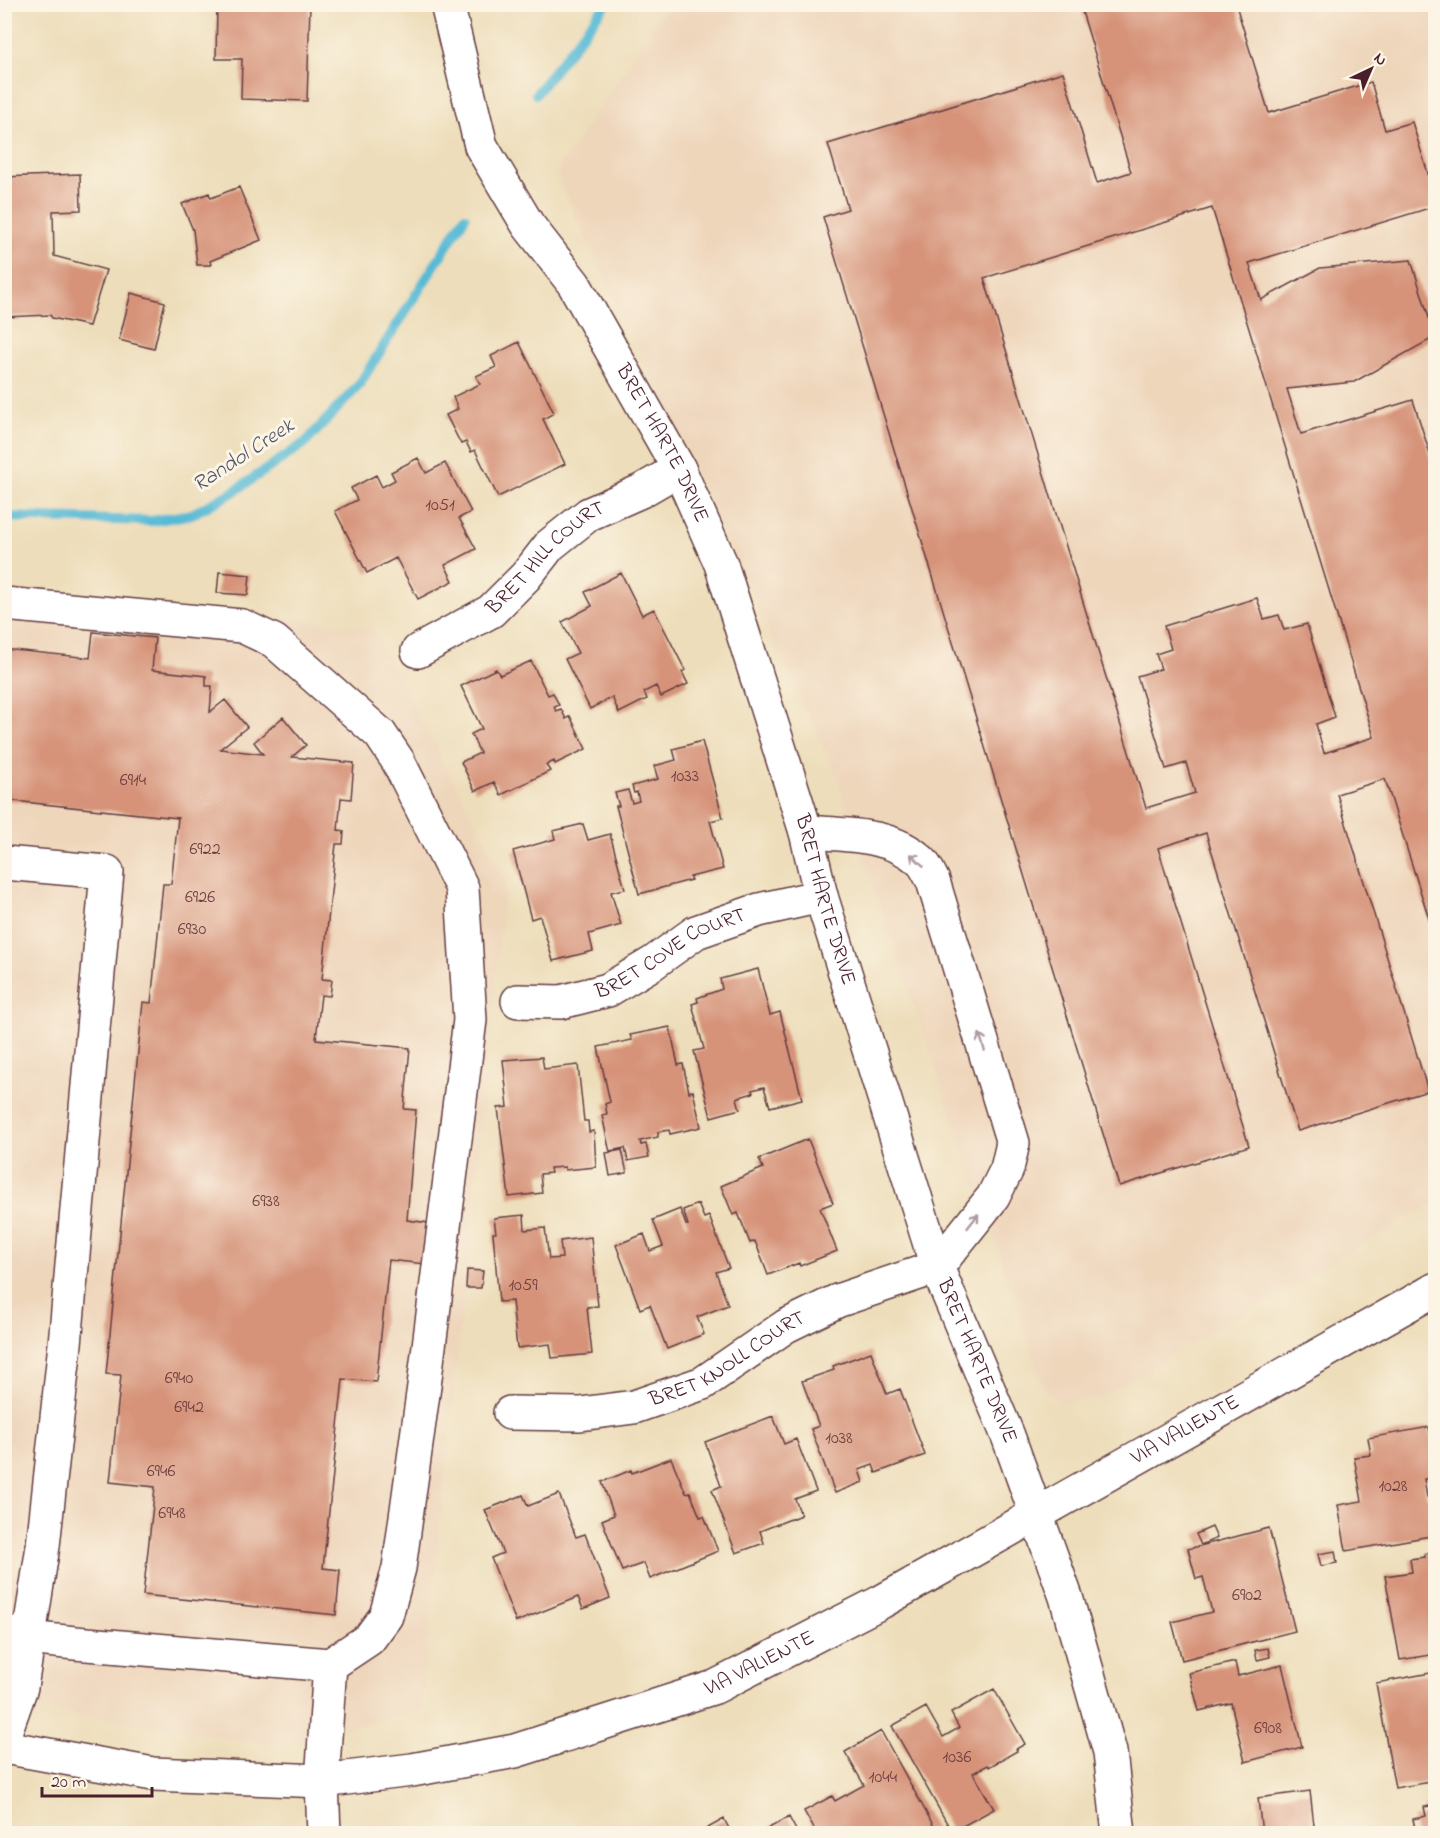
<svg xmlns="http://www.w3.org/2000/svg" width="1440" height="1838" viewBox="0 0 1440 1838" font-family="'Indie Flower',sans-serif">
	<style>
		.built { fill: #eed6bb }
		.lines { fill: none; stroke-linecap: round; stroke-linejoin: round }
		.stream { stroke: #57bad5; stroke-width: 10 }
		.building { fill: #d69379; fill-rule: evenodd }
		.minor-casing { stroke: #623c40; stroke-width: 36 }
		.minor { stroke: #fff; stroke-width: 33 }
		.oneway { stroke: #ae9aa0 }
		.labels { text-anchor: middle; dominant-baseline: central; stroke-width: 6; stroke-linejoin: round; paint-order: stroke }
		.number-label { font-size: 18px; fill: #6d3c3e }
		.street-label { font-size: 21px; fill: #4a1f2b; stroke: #fcf5e5 }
		.water-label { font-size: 22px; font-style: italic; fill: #4f5566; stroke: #fcf5e5 }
	</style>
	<rect width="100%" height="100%" fill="#fcf5e5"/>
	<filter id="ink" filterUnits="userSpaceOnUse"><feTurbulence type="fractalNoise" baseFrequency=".0167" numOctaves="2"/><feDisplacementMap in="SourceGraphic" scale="12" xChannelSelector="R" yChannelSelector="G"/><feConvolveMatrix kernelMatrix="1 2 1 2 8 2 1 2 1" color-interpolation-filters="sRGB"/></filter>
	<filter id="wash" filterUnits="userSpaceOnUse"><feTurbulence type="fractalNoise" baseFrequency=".008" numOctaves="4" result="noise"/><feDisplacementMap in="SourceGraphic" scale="24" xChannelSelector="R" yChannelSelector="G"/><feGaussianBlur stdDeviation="1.35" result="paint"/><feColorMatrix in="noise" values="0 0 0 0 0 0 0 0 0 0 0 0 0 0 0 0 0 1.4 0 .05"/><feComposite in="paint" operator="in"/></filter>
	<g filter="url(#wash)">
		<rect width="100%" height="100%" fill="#edddba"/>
		<path class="built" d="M668,5H1435V1203L1098,1398L1062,1404L1045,1389L835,773L556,173Z
			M4,589L372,628L506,879L421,1710L277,1745L5,1703Z"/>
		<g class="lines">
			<path class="stream" d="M536,94L606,4
				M4,517L152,521L192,514L230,494L305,443L359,385L465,217"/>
		</g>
		<g id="blocks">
			<path class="building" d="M217,4H310L307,101L241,99L242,59H216Z
				M1080,5H1236L1269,113L1371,82L1385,130L1412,122L1436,199V206L1249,263L1261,300L1320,268L1411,260L1435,337L1354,382L1287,389L1301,434L1413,400L1436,473V941L1385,779L1337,794L1428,1091L1298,1131L1206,833L1158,848L1249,1146L1119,1186L823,217L848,209L828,144L1063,72L1097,183L1131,172ZM1212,208L1374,737L1324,753L1316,724L1335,717L1307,624L1284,630L1279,615L1264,619L1257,598L1164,626L1171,649L1156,654L1161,669L1137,676L1166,769L1186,763L1195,793L1146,808L984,278Z
				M80,174L81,210L53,211L54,256L106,270L89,326L52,318L50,315L4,317V177Z
				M239,187L261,240L210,261L211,265H197L193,230L182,204L209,193L211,198Z
				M131,293L165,302L154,349L119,340Z
				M519,342L554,413L543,419L565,464L498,497L475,450L471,452L466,442L461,444L446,415L458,409L453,397L480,384L476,376L496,367L491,356Z
				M418,458L426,473L445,463L471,512L459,518L476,549L445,565L453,581L418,599L396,558L367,573L335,511L357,500L351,488L376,475L382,487L395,480L391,472Z
				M219,572L250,575L248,595L217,593Z
				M621,573L642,615L654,609L685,670L682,672L688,684L661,697L656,686L644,692L647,699L619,713L612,697L590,709L565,659L578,653L562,622L592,606L585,592Z
				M93,632L155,638L152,670L206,676V686H212L210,712L225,700L247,727L220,749L263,754L254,742L283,717L306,745L292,757L354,763L351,799L341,798L338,830L344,831L343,844H336L322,979L332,980L330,996L321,995L316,1039L410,1048L404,1109L416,1110L407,1220L429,1223L425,1264L389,1260L376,1382L343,1379L323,1568L340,1570L336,1615L143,1595L155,1487L110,1482L121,1375L106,1374L143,1002L151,1003L163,884H171L178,818L4,800V649L90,658Z
				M531,661L548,695L553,693L559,705L554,707L556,711L561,709L566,719L570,716L586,749L555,764L554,761L546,765L550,771L501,795L494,782L475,791L461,762L480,753L471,734L482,729L461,686L496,669L500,675Z
				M702,741L723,818L710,821L723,869L690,877L691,880L639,894L616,806H619L615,793L628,790L632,803L639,801L637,792L634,793L632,786L658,779L654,766L676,760L673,749Z
				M583,824L588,840L610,834L625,889L611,892L621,925L589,934L593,951L553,961L540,916L531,919L513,851L555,839L553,831Z
				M758,969L770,1015L780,1012L802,1099L770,1107L764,1087L752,1090L753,1093L737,1098L740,1109L711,1117L694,1051L704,1049L692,1004L698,1002L697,998L722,989L720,979Z
				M670,1027L678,1065L683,1064L689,1092L693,1091L701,1127L670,1134L669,1130L658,1132V1137L640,1141L641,1145L646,1144L649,1157L628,1161L625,1148L610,1151L609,1148L602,1115L607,1114L605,1104L610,1102L598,1047L632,1040L630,1035Z
				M542,1057L544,1069L578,1065L584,1121H588L589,1132L594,1131L596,1167L565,1170V1167L550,1168L551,1173L540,1174L542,1193L509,1197L498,1108L508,1107L503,1060Z
				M808,1139L833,1203L820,1208L837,1251L800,1266L799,1263L768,1275L755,1241L750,1243L738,1213L733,1215L721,1186L763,1168L759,1159Z
				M622,1150L627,1173L610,1176L606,1153Z
				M698,1204L704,1218L709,1216L729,1268L716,1272L728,1305L697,1317L704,1334L667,1349L650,1305L640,1309L616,1245L644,1234L650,1251L663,1246L653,1220L680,1209L686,1225H688L683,1210Z
				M524,1215L525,1230L545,1228L549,1259L562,1258L560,1241L591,1237L598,1306L587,1307L592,1354L552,1358L550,1344L517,1348L512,1301L499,1302L493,1233H496L494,1218Z
				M467,1270L483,1271L481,1288H466Z
				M871,1352L887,1394L900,1389L925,1455L876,1473L873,1465L859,1470L863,1482L835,1493L811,1429L819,1426L802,1381L834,1370L833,1366Z
				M773,1416L784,1444L796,1439L816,1491L795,1499L801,1515L760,1531L764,1543L736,1553L712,1490L721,1486L705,1442Z
				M1429,1427L1436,1461V1477L1424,1479L1427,1497L1436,1496V1535L1346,1551L1338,1505L1362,1501L1354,1457L1371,1455L1368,1438Z
				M671,1458L686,1493L690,1492L700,1517L704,1516L718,1551L650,1579L644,1563L622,1571L602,1520L614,1515L602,1482L631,1470L632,1473Z
				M559,1494L576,1537L585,1534L610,1598L583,1609L578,1597L516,1622L491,1558L503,1553L485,1510L523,1495L528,1506Z
				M1212,1527L1217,1538L1201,1545L1196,1534Z
				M1269,1528L1295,1631L1182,1660L1172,1622L1212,1612L1203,1577L1196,1579L1188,1549Z
				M1335,1551L1337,1563L1321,1566L1318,1554Z
				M1436,1552V1654L1400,1660L1385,1576L1412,1572L1410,1559L1425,1557V1554Z
				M1268,1648L1270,1657L1257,1660L1255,1650Z
				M1235,1662L1238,1676L1282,1665L1302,1747L1245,1762L1231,1703L1199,1711L1189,1673Z
				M1436,1672V1781L1395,1788L1376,1683Z
				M994,1689L1025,1744L1016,1749L1017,1751L989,1767L988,1765L973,1773L994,1809L952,1832L892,1726L926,1707L943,1737L959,1728L951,1713Z
				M881,1731L937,1832L817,1834L804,1811L832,1796L835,1801L864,1785L845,1752Z
				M1310,1791L1315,1834H1262L1258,1798Z
				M1436,1805V1834H1416L1413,1819L1426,1816L1424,1807Z
				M789,1817L798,1834H758Z
				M724,1819L732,1834H697Z"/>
		</g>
	</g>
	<g filter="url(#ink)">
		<use href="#blocks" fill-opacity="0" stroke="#623c40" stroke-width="1.5"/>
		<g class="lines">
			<g class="minor-casing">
				<g id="minor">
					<path id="s1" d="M447,4L481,146L528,225L574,284L679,469L721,564L806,832L821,896L937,1267L1008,1436L1066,1597L1110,1752L1119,1834"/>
					<path d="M4,604L242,626L274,641L380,734L398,761L462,888L470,1020L424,1386L399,1568L386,1616L369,1639L330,1665L75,1643L28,1638L4,1632"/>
					<path id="s2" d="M418,651L491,611L526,576L550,545L589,514L641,491L679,469"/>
					<path d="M4,863L107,872L65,1344L43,1546L21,1687L4,1735"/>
					<path id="s3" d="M518,1001L561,1002L608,990L653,963L696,932L759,910L821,896"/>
					<path id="s4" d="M510,1413L580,1414L634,1407L703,1383L786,1326L837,1301L937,1267L993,1197L1007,1169L1013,1143L933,881C930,875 926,866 921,861C891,833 844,835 806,832"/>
					<path id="s5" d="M4,1747L153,1774L322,1781L412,1770L515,1751L715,1687L881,1602L1436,1289"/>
					<path d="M324,1834L322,1781L330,1665"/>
				</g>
			</g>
			<use href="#minor" class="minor"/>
		</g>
		<defs><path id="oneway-shaft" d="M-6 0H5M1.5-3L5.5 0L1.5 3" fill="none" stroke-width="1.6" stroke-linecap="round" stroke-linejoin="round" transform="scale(1.5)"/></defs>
		<g class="oneway">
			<use href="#oneway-shaft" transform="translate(917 860) rotate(-138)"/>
			<use href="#oneway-shaft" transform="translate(982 1042) rotate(-107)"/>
			<use href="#oneway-shaft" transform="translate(973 1221) rotate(-52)"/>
		</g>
	</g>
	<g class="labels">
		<g class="number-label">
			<text x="440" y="506">1051</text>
			<text x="685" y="777">1033</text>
			<text x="133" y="781">6914</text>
			<text x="205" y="850">6922</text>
			<text x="200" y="898">6926</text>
			<text x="192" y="930">6930</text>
			<text x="266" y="1202">6938</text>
			<text x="523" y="1286">1059</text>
			<text x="179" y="1379">6940</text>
			<text x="189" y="1408">6942</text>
			<text x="839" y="1439">1038</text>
			<text x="161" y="1472">6946</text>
			<text x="1393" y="1487">1028</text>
			<text x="172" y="1514">6948</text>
			<text x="1247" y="1596">6902</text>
			<text x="1268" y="1729">6908</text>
			<text x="957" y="1758">1036</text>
			<text x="883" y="1778">1044</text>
		</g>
		<g class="street-label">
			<text stroke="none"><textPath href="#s1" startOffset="495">BRET HARTE DRIVE</textPath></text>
			<text stroke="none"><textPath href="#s2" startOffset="160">BRET HILL COURT</textPath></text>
			<text stroke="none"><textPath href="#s1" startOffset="981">BRET HARTE DRIVE</textPath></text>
			<text stroke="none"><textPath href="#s3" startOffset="164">BRET COVE COURT</textPath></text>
			<text stroke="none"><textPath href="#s4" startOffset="230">BRET KNOLL COURT</textPath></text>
			<text stroke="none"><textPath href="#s1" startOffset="1467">BRET HARTE DRIVE</textPath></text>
			<text stroke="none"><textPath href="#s5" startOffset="1262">VIA VALIENTE</textPath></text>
			<text stroke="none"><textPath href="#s5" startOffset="776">VIA VALIENTE</textPath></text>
		</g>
		<g class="water-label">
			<text transform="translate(244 456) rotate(-33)">Randol Creek</text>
		</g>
	</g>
	<rect width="1440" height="1838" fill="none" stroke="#fcf5e5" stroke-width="24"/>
	<g transform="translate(1371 69) rotate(44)" stroke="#fcf5e5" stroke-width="4.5" paint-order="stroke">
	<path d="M0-4.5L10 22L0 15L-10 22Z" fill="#4a1f2b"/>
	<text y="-9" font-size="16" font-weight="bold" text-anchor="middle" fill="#4a1f2b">N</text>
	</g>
	<path d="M42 1787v9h110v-9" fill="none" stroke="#4a1f2b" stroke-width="3"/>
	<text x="51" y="1787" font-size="18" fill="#4a1f2b" stroke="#fcf5e5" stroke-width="4.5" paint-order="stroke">20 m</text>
</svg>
